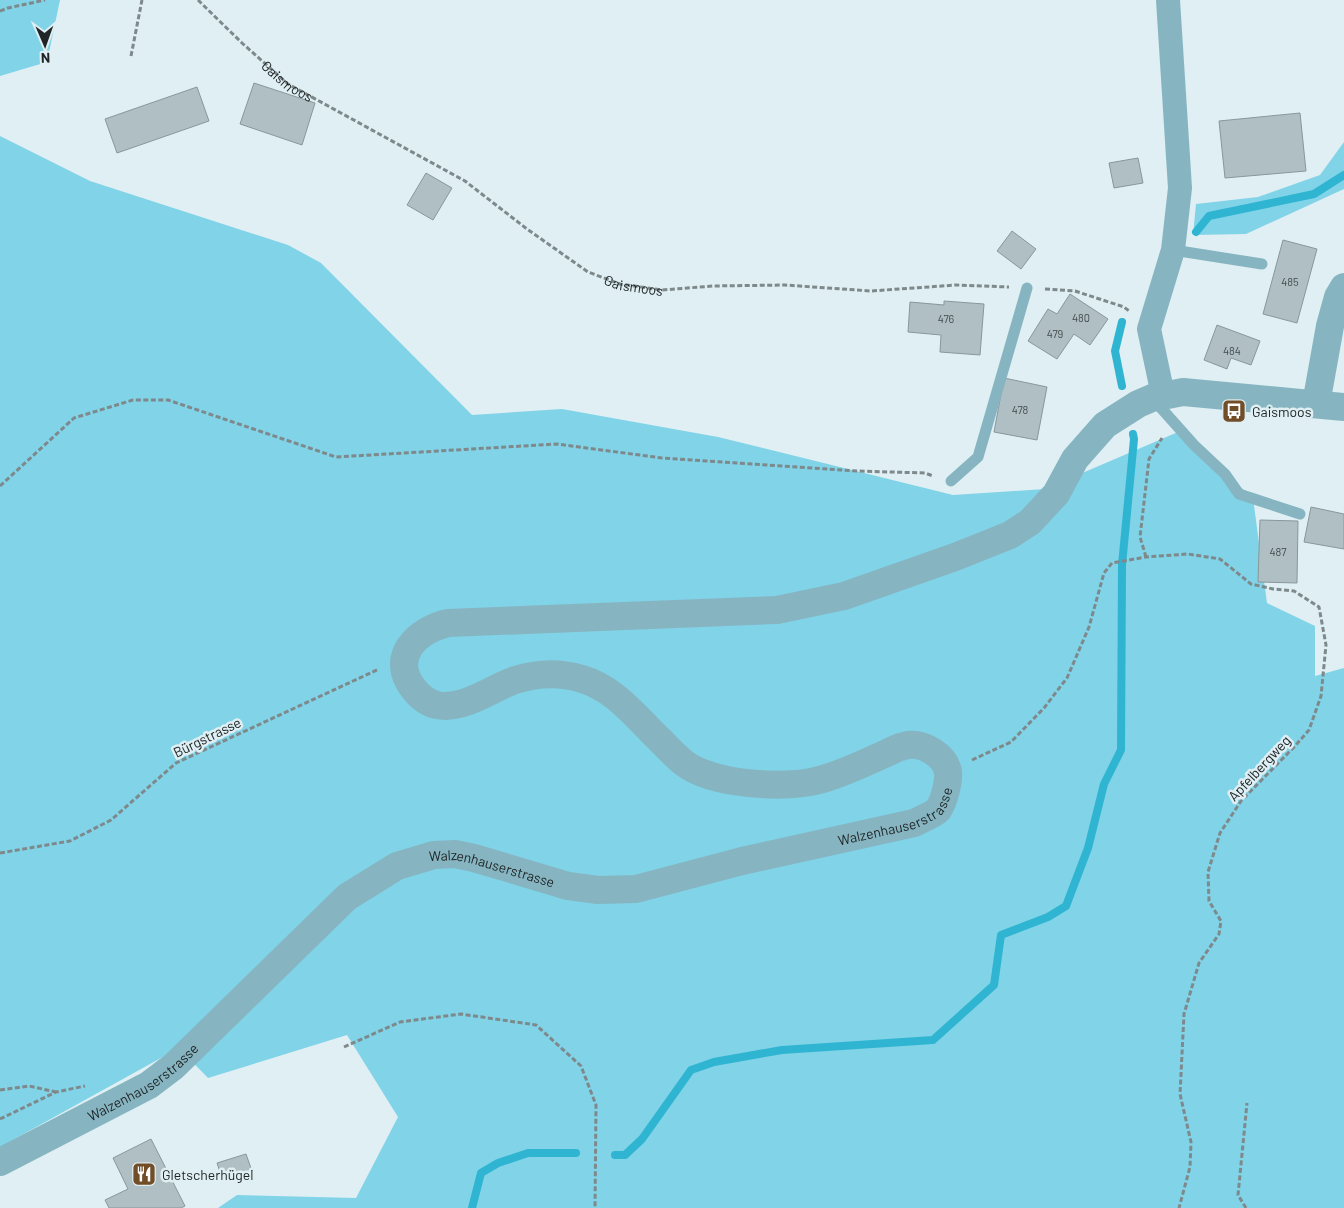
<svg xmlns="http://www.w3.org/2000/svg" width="1344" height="1208" viewBox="0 0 1344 1208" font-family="Barlow,sans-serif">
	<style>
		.green { fill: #81d3e8 }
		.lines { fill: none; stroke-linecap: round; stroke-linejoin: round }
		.stream { stroke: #2fb5d1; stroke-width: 8 }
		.building { fill: #b0bfc3; stroke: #88979b }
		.path { stroke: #7e898c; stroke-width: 3; stroke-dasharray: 5 2.5; stroke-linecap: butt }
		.service { stroke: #86b5c1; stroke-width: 11 }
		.minor { stroke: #86b5c1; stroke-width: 24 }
		.tertiary { stroke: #86b5c1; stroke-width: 28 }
		.labels { text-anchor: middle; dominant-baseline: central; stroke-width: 5; stroke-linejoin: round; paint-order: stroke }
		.number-label { font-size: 11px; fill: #444c4e }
		.street-label { font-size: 14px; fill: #202627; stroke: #dfeff3 }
		.poi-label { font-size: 14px; fill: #202627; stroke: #dfeff3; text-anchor: start }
	</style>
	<rect width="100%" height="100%" fill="#dfeff3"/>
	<path class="green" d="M0,0H60L47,62L0,76Z
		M0,136L90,181L288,245L321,263L472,415L562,409L718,437L953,495L1045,489L1178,432L1253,498L1267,603L1315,626V676L1344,668V1208H218L237,1195L356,1198L398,1117L347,1035L208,1078L179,1048L0,1147Z
		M1344,142V189L1246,234L1193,235L1196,204L1258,197L1320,175Z"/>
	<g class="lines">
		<path class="stream" d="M1196,232L1209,216L1314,194L1344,175
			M1122,322L1115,351L1122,386
			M615,1155H625L642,1139L691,1070L714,1062L782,1050L933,1040L994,985L1001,935L1048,917L1066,906L1088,848L1104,784L1121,750L1122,565L1134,439L1133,434
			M472,1208L481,1173L498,1163L528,1153H576"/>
	</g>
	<path class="building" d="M254,83L315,103L302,145L240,124Z
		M197,87L209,121L117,153L105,119Z
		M1300,113L1306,171L1225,178L1219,121Z
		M1138,158L1143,183L1114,188L1109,163Z
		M426,173L452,188L433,220L407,205Z
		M1012,231L1036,249L1021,269L997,251Z
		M1283,240L1317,249L1297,323L1263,314Z
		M1070,294L1108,319L1090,345L1074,334L1057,359L1028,341L1048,309L1057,314Z
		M944,301L984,304L980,355L940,352L941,335L908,332L910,302L944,305Z
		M1217,325L1260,341L1251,365L1231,358L1227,369L1204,360Z
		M1004,378L1047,387L1037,440L994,432Z
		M1311,507L1344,514V549L1304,542Z
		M1260,520L1298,521L1297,583L1258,582Z
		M151,1139L185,1206L181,1208H109L105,1200L128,1189L113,1158Z
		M246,1154L252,1171L223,1181L217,1163Z"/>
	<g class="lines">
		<g class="path">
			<path id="s1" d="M198,0L242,43L288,84L465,181L527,229L588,272L620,284L662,290L713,286L785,285L871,291L956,285L1009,287"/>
			<path d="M0,11L8,8L45,0"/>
			<path d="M131,56L142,0"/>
			<path d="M1045,289L1075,291L1124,307L1129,311"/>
			<path d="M0,486L74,418L133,400H168L336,457L557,444L662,458L857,471L925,473L933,476"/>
			<path d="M1146,557L1140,537L1149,459L1162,438"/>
			<path d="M972,760L1011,742L1044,708L1067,678L1089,627L1104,573L1112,563L1146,557L1188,554L1220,559L1251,584L1273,589L1294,591L1319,607L1326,645L1321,696L1309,730L1295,746L1241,801L1220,833L1208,872L1209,901L1221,921L1219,934L1199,963L1184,1014L1180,1094L1191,1142L1190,1167L1179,1208"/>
			<path d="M0,853L70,841L111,820L176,763L379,669"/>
			<path d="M344,1047L400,1022L461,1014L536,1025L581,1066L596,1105L595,1208"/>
			<path d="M0,1090L29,1086L56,1092"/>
			<path d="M0,1119L56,1092L85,1086"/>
			<path d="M1246,1208L1238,1195L1247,1103"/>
		</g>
		<path class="service" d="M1173,250L1262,264
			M1153,399L1194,445L1225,474L1239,494L1300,514
			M951,481L978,457L1027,288"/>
		<path class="minor" d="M1163,395L1149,329L1173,250L1180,188L1168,0"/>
		<g class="tertiary">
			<path d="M1316,404L1330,326L1338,297L1344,287"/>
			<path id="s2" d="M0,1162L149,1085L174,1066L347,897L397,866L434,855L455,854L474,858L568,886L598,890L636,889L742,861L914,823C920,820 934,814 938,810C944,802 949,781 948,772C945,755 923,743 908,745C905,745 903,747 900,747C875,758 850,771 823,779C789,790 712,785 684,763C675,756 667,747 659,739C636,717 614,688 582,679C560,672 537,673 515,680C492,688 462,711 437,705C427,703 419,696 413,688C389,657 417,630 448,623L777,610L844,596L955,557L1010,535L1030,522L1056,494L1075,459L1105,425L1138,404L1152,398L1183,392L1344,407"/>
		</g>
	</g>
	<defs>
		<g id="bus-square" transform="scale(1.25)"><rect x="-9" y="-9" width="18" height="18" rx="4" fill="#724e28" stroke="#dfeff3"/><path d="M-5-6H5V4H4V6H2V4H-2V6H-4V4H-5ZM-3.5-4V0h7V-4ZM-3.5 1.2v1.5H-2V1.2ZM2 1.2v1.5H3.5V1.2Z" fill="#fff"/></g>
		<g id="restaurant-square" transform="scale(1.25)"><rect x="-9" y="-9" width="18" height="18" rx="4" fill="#724e28" stroke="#dfeff3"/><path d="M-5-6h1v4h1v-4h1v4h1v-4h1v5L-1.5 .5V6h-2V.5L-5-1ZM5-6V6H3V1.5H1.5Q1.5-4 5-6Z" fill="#fff"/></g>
	</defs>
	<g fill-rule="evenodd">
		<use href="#bus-square" x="1234" y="411"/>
		<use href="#restaurant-square" x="144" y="1174"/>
	</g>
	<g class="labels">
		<g class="number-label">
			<text x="1290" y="281">485</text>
			<text x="1081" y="317">480</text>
			<text x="946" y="318">476</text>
			<text x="1055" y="333">479</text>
			<text x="1232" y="350">484</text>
			<text x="1020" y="409">478</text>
			<text x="1278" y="551">487</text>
		</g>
		<g class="street-label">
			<text stroke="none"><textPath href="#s1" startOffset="121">Gaismoos</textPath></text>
			<text stroke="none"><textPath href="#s1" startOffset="526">Gaismoos</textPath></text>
			<text transform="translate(207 737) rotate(-26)">Bürgstrasse</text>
			<text transform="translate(1259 768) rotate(-47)">Apfelbergweg</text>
			<text stroke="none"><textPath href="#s2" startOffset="1018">Walzenhauserstrasse</textPath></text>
			<text stroke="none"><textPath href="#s2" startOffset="598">Walzenhauserstrasse</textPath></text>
			<text stroke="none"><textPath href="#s2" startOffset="164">Walzenhauserstrasse</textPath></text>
		</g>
		<g class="poi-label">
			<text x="1252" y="411">Gaismoos</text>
			<text x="162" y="1174">Gletscherhügel</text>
		</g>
	</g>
	<g transform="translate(45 45) rotate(178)" stroke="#dfeff3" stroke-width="4" paint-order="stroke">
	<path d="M0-4L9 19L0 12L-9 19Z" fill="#202627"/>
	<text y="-8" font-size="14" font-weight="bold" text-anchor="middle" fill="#202627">N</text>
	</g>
</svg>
